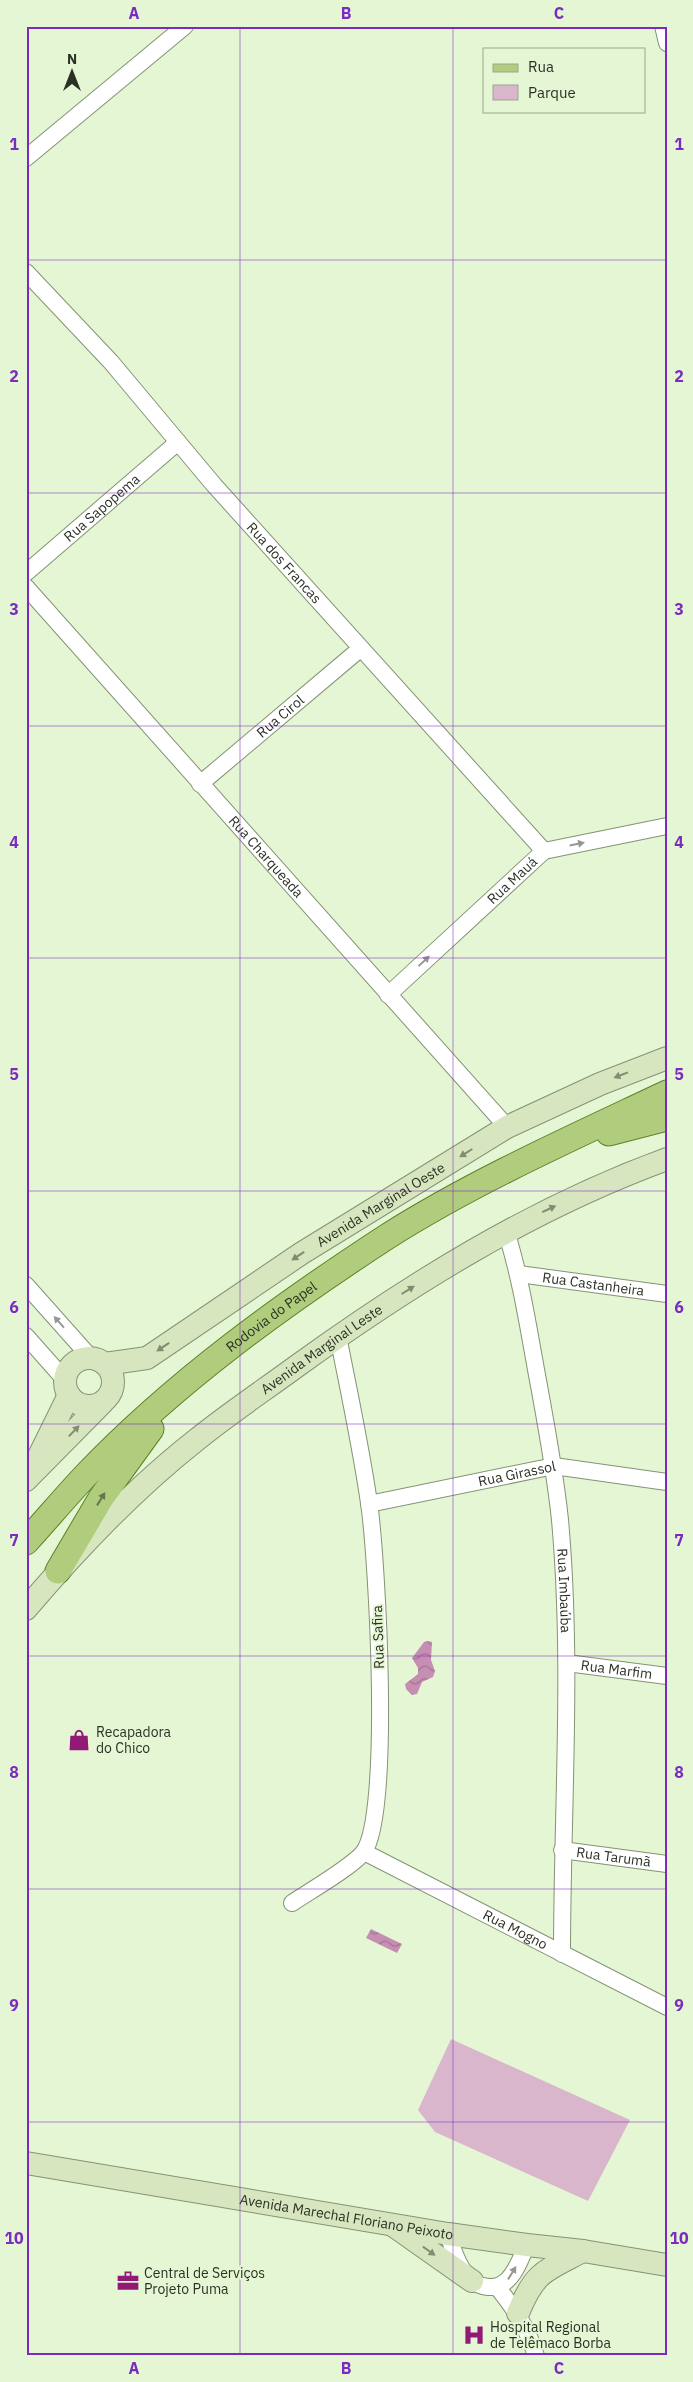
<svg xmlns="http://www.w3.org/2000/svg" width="693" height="2382" viewBox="0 0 693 2382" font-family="'IBM Plex Sans',sans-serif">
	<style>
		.green { fill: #dab6cc }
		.water { fill: url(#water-waves) }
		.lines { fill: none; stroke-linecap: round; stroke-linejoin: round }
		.street-casing { stroke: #849375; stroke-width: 18 }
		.secondary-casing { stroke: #849375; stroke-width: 24 }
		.primary-casing { stroke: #5e8126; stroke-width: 27 }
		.street { stroke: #fff; stroke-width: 16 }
		.secondary { stroke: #d7e6be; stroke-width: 22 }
		.primary { stroke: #afcd7d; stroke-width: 25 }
		.oneway { fill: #959892 }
		.oneway2 { fill: #818c72 }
		.oneway3 { fill: #66774d }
		.grid { fill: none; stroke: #7b2cbf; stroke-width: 1; stroke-opacity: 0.55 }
		.labels { text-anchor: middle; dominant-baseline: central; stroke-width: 4; stroke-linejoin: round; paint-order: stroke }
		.street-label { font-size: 14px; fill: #2b3125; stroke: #e5f6d4 }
		.poi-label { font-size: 14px; fill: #2b3125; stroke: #e5f6d4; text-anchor: start }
		.neatline { fill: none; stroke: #7b2cbf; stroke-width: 2 }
		.grid-label { font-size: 16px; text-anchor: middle; font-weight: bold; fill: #7b2cbf }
	</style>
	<defs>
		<pattern id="water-waves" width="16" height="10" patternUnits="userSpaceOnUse" patternTransform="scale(1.25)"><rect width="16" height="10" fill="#c68eb2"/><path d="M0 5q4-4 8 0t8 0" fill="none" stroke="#a17591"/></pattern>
	</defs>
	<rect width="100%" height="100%" fill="#e5f6d4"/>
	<path class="green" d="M451,2039L630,2120L588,2201L435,2132L418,2110Z"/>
	<path class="water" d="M428,1641L432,1642L431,1660L435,1671L433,1677L422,1682L417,1694L412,1695L406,1689L405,1684L418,1674V1668L412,1658L424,1642Z
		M371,1929L402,1944L397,1953L366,1938Z"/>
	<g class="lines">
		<g class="street-casing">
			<g id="street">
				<path d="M663,26L667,43"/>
				<path d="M26,158L185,26"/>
				<path id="s1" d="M26,272L111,362L214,485L544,851"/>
				<path id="s2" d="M26,573L178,442"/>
				<path id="s3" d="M26,587L507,1127"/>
				<path id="s4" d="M200,784L360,649"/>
				<path id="s5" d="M388,995L544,851L667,826"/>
				<path id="s6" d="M506,1231C521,1279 528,1326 537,1375C546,1424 555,1471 560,1520C573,1664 562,1810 562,1954"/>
				<path id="s7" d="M519,1274L667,1294"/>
				<path d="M26,1285L91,1358"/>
				<path d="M26,1336L65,1380"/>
				<path id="s8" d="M369,1504L554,1466L667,1482"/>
				<path id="s9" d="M567,1663L667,1676"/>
				<path id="s10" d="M562,1850L667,1864"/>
				<path id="s11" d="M364,1852L667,2007"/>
				<path d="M292,1903C310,1891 350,1868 363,1853C392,1817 377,1557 369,1503C361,1447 349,1392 338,1336"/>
				<path d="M448,2234C454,2253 463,2285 488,2287C495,2287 499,2287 505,2282C516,2274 521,2257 527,2245"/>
				<path d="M497,2287C515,2309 528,2329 536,2356"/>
			</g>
		</g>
		<g class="secondary-casing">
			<g id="secondary">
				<circle cx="89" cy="1382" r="24"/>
				<path id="s12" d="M105,1364L147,1358L302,1253L507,1127L600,1084L667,1058"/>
				<path d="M36,1462L69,1395"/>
				<path d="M26,1480L102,1403"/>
				<path id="s13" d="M26,1609C77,1549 133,1490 195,1441C228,1414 263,1391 297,1366C412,1283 533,1208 667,1159"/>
				<path id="s14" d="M26,2163L448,2234L527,2245L583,2251L667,2265"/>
				<path d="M394,2226L472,2281"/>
				<path d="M518,2313C535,2271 545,2271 583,2251"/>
			</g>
		</g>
		<g class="primary-casing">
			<g id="primary">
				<path d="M609,1133L667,1118"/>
				<path id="s15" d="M26,1542C47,1519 66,1496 87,1474C175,1382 282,1305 388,1236C475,1181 574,1137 667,1093"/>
				<path d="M58,1571L101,1498L151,1429"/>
			</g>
		</g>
		<use href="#street" class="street"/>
		<use href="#secondary" class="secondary"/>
		<use href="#primary" class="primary"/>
	</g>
	<defs><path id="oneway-solid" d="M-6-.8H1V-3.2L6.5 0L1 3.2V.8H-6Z" transform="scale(1.25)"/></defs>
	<g class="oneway">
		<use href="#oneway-solid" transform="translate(577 844) rotate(-11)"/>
		<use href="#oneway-solid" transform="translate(424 961) rotate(-43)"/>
		<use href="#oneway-solid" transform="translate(59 1322) rotate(-132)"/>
		<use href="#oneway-solid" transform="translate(512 2273) rotate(-58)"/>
	</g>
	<g class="oneway2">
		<use href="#oneway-solid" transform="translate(621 1075) rotate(159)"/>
		<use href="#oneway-solid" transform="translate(466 1153) rotate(148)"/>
		<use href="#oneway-solid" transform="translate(549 1209) rotate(-25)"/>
		<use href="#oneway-solid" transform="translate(298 1256) rotate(146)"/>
		<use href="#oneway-solid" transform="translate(408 1290) rotate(-32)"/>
		<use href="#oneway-solid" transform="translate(163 1347) rotate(146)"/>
		<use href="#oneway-solid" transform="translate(74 1431) rotate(-46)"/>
		<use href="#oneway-solid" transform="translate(429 2251) rotate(36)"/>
	</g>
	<use class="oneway3" href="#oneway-solid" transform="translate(101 1499) rotate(-58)"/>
	<path class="grid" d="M240,26V2356M453,26V2356M26,260H667M26,493H667M26,726H667M26,958H667M26,1191H667M26,1424H667M26,1656H667M26,1889H667M26,2122H667"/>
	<defs>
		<g id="shop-bare" transform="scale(1.725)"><path d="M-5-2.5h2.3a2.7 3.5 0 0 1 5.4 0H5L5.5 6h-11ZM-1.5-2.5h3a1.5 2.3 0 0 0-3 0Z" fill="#931976" stroke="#e5f6d4" stroke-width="2.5" paint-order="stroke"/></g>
		<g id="office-bare" transform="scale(1.725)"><path d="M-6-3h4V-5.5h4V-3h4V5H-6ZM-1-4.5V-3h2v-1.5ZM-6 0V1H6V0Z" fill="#931976" stroke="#e5f6d4" stroke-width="2.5" paint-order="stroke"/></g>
		<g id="hospital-bare" transform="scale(1.725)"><path d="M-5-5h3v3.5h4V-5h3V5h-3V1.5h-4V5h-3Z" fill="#931976" stroke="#e5f6d4" stroke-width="2.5" paint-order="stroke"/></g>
	</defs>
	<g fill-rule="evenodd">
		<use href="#shop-bare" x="79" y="1740"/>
		<use href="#office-bare" x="128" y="2281"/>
		<use href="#hospital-bare" x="474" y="2335"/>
	</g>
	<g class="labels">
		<g class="street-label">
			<text stroke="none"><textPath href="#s2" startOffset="100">Rua Sapopema</textPath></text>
			<text stroke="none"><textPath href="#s1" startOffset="389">Rua dos Francas</textPath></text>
			<text stroke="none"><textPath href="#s4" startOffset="105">Rua Cirol</textPath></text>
			<text stroke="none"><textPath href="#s3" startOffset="361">Rua Charqueada</textPath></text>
			<text stroke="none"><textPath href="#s5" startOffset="169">Rua Mauá</textPath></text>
			<text stroke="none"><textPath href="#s12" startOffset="322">Avenida Marginal Oeste</textPath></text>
			<text stroke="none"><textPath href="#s7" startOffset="75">Rua Castanheira</textPath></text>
			<text stroke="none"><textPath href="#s15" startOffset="334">Rodovia do Papel</textPath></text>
			<text stroke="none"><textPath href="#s13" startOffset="395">Avenida Marginal Leste</textPath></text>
			<text stroke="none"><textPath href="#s8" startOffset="151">Rua Girassol</textPath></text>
			<text stroke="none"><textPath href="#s6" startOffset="365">Rua Imbaúba</textPath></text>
			<text transform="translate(378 1637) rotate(-92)">Rua Safira</text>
			<text stroke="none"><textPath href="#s9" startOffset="50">Rua Marfim</textPath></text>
			<text stroke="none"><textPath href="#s10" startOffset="52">Rua Tarumã</textPath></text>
			<text stroke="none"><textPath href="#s11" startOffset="170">Rua Mogno</textPath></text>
			<text stroke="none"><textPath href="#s14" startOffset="325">Avenida Marechal Floriano Peixoto</textPath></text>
		</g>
		<g class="poi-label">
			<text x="96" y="1732">Recapadora<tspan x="96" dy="16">do Chico</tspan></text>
			<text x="144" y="2273">Central de Serviços<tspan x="144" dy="16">Projeto Puma</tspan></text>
			<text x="490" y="2327">Hospital Regional<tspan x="490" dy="16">de Telêmaco Borba</tspan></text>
		</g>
	</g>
	<rect width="693" height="2382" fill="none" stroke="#e5f6d4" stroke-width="55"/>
	<rect x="483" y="48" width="162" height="65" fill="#e5f6d4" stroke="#9ba78e"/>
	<rect x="493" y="64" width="25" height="8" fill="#afcd7d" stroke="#9ba78e"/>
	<text x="528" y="72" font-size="15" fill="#2b3125">Rua</text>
	<rect x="493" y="85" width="25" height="15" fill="#dab6cc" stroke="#9ba78e"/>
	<text x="528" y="98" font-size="15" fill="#2b3125">Parque</text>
	<g transform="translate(72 72)" stroke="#e5f6d4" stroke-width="4" paint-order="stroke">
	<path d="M0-4L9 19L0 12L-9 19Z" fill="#2b3125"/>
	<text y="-8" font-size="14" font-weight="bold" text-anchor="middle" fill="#2b3125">N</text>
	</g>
	<rect x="28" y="28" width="638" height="2326" class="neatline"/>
	<g class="grid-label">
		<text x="134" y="19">A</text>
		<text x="346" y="19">B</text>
		<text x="559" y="19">C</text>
		<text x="14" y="150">1</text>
		<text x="679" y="150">1</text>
		<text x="14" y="382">2</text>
		<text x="679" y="382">2</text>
		<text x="14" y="615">3</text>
		<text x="679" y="615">3</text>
		<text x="14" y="848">4</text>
		<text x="679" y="848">4</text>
		<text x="14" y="1080">5</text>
		<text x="679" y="1080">5</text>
		<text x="14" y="1313">6</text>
		<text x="679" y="1313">6</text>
		<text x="14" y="1546">7</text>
		<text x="679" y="1546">7</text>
		<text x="14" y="1778">8</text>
		<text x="679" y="1778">8</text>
		<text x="14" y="2011">9</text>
		<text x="679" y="2011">9</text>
		<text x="14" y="2244">10</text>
		<text x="679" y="2244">10</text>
		<text x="134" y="2374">A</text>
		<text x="346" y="2374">B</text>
		<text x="559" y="2374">C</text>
	</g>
</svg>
